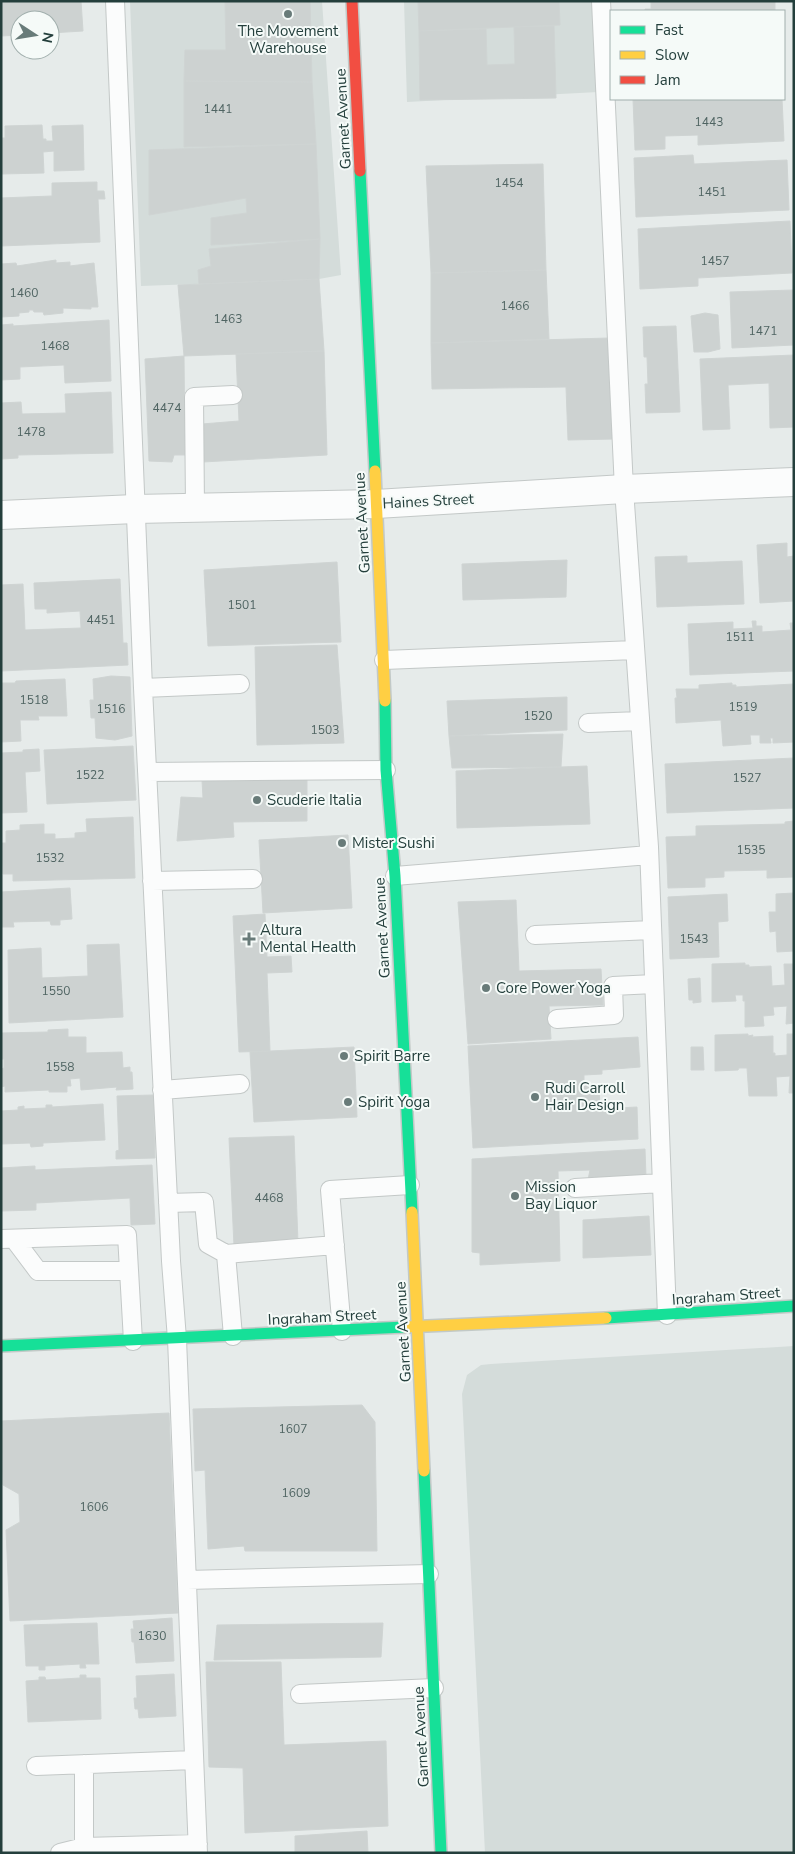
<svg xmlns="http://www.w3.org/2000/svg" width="795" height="1854" viewBox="0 0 795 1854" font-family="'Nunito Sans',sans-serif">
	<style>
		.built { fill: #d4dcda }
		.building { fill: #cdd2d1; stroke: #cfd4d3 }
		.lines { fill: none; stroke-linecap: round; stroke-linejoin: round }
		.lane-casing { stroke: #c3c8c7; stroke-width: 20 }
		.street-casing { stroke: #c3c8c7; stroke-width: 30 }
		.fast-casing { stroke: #c2c9c7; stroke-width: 14 }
		.slow-casing { stroke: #c2c9c7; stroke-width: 14 }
		.jam-casing { stroke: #c2c9c7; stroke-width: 14 }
		.lane { stroke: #fbfcfc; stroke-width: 18 }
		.street { stroke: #fbfcfc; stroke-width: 28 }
		.fast { stroke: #16e098; stroke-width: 11 }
		.slow { stroke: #ffcf43; stroke-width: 11 }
		.jam { stroke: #f24e42; stroke-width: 11 }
		.poi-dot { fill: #687b79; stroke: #f5faf8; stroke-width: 2 }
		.labels { text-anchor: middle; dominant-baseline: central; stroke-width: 4; stroke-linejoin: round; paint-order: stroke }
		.number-label { font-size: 12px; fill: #4f6462 }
		.poi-label { font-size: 15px; fill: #243f3c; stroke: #f5faf8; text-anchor: start }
		.street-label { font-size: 15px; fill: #243f3c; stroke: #f5faf8 }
	</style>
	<rect width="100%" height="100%" fill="#e6ebea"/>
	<path class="built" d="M130,1H322L341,275L319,279L303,280L141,286Z
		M404,1H596L598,92L407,102Z
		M794,1346V1853H485L462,1394L467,1375L481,1365L491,1364Z"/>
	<path class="building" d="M1,1H81L83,31L50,33V20H20V35L1,36Z
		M225,1H310L312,82L184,81L185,50H226Z
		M418,1H559L560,25L419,31Z
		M647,1H775V11H645V9H651V2Z
		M554,26L556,98L420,100L419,31L486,29L487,65L515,64L514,27Z
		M184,81L312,82L316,144L184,147Z
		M633,99H782L784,141L698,145V135L665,136V149L635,150Z
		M42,125L43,139H46V141H53L52,126L83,125L84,170L54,171V151L43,152L44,173L1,174V138H5V126Z
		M316,144L320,239L211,245V218L247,213L246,198L149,215V150Z
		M693,155L694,164L787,160L789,210L636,217L634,158Z
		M543,164L546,270L431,273L426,166Z
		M97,182V191H104L105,199H98L100,242L1,246V198L52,196V183Z
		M790,221L792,273L698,278V286L640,289L638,229Z
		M320,239L319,279L199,284L198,270L211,266L209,249Z
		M56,260V263L70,262V266L94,263L98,307H91V309L63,308V313L44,315L43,312H34L33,310H29V312L19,313V316L1,317V264L16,263L17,266Z
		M546,270L549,339L431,343V273Z
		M319,279L324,351L184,356L178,285Z
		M793,290L794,345L732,348L730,292Z
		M705,313L718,315L720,349L708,352H694L691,316Z
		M109,320L111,381L65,383L64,365L20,367V379L1,380V325L13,324V326Z
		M676,326L680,412L646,413L645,384H648L647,357H644L643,327Z
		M609,338L614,439L568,440L566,387L432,389L431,343Z
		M324,351L327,455L203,462L202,424L239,421L236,354Z
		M794,355V427L770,428L769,383L728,385L730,429L703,430L700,359Z
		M184,356L185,455H174L172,462L149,461L145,359Z
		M111,392L113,453L18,455V458L1,459V403L21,402L22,414L66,413L65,394Z
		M787,543V557L794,556V601L760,603L757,545Z
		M687,556V563L742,561L744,604L657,607L655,557Z
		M567,560L566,597L463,600L462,564Z
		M337,562L341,642L208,646L204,570Z
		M120,579L123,643H127L128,665L1,671V585L23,584L25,630L81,628L80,611L47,613V609H35L34,583Z
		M752,621H756V626H762V632L791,630L790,623H794V671L690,675L688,624L733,622V629L753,628Z
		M337,645L344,743L257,745L255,647Z
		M111,676L130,677L132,736L115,740L96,738L95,718H91L90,700H94L93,679Z
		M65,679L67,716H38L39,720H20L21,741L1,742V683H15L16,681Z
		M732,683V685H736V687L794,684V742L773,743V738H770L771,743H760V735H750L751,744L723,746L721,720L676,723L675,698H677L676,689H699V685Z
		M567,697V730L449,736L447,701Z
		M563,734L561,767L452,768L449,736Z
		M133,746L136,800L47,804L44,750Z
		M39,749L40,771L25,772L27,812L1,813V753L23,752V750Z
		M794,758V808L667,813L665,764Z
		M587,766L590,824L457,828L456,771Z
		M307,773V821L233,822L234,837L177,841L181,797L203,798L202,780Z
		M133,817L135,878L13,881V874H3L2,843H6V831L20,830V825L44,824V834H55V839L75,838V833L87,832L86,819Z
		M794,821V877L767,878V870L724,871V877L705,878V887L668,888L666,837L696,836V826L785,824V822Z
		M348,835L352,908L263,913L259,840Z
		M70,888L72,919L60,920V925H51L50,921L13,922L14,927H2L1,892Z
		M794,893V951L777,952L776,931L770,932L769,912H776V894Z
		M727,894L728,921L718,922L719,957L670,959L668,897Z
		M516,900L519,971L601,969L603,1005L549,1006L551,1039L468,1044L458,902Z
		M265,914L267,957L291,956L292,972L267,973L270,1051L239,1052L233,916Z
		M119,944L123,1017L9,1023L8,950L41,948L42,978L88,976L87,945Z
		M745,963V965H749V967L771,966L772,986L785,985L784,964H794V1023L786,1024L787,1006L773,1007L774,1015L763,1016L764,1026L745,1027V1001H743V995H735L736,1001L712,1002V964Z
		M700,978L701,1002L693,1003V1000H689L688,979Z
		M68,1029V1037H86V1053L122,1052L123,1068L130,1067V1072H132L133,1089L116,1090L117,1087L81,1090L80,1078L70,1079L71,1086H67V1092H49V1090L5,1092V1086L1,1087V1069L4,1068V1059H1V1033L48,1032V1030Z
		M748,1034V1036L753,1035L752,1037L773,1036V1053H775V1056L787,1055V1034H794V1093H789L790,1076L776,1077L777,1096H749L747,1068H739L738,1070L715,1071V1035Z
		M638,1037L640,1067L602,1070V1074L584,1075V1086L599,1085L600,1109L637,1107L638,1139L473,1148L468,1046Z
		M354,1047L357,1117L254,1122L250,1052Z
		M691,1047H703L704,1070H691Z
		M153,1095L155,1158L116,1159V1151L119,1150L117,1096Z
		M103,1104L105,1140L43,1143V1146L31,1147L30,1143L1,1144V1111L18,1110V1107L24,1106V1109L46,1108V1105H52V1107Z
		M294,1136L298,1243L234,1246L229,1138Z
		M645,1149L646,1177L588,1180L590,1170L558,1171L560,1261L480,1265V1253L472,1252V1159Z
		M152,1165L155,1224L131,1225L130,1198L36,1203V1210L1,1211V1168L35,1166V1170Z
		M649,1216L651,1255L583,1258V1220Z
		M362,1405L375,1422L377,1551H245L244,1546L208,1549L205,1470L195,1471L193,1409Z
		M169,1413L178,1613L10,1621L6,1530L20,1522L19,1494L3,1485L1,1421Z
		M172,1618L174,1661L136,1663L134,1642H132L131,1629H134L133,1621Z
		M97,1623L99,1664H85L86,1668H80V1664L45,1666V1670H39V1666H26L24,1625Z
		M383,1623L381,1657L214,1660L217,1625Z
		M206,1662H281L284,1745L386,1741L388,1826L245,1833L243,1768L209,1767Z
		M174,1674L176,1716L139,1718L138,1709H135L134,1698H137L136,1676Z
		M80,1675H86V1678H100L101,1719L28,1722L26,1681L39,1680V1677H45L46,1680L80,1678Z
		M367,1831L368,1853H295V1836Z"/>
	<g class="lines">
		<g class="lane-casing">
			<path id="lane" d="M115,1L143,688L171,1261L177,1339L198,1853
				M601,1L624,489L649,847L667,1315
				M195,508L194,397L233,395
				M384,660L635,650
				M143,688L240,684
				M588,723L640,721
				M147,772L386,770
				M395,876L649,855
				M152,881L253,879
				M535,935L652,930
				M557,1019L614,1015L613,986L654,984
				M162,1090L240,1084
				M575,1188L662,1183
				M168,1203L204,1202L208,1244L226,1254
				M1,1239L127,1235L133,1341
				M14,1239L38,1271H129
				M342,1331L330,1190L410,1185
				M233,1336L226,1254L335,1245
				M187,1580L429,1574
				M300,1694L434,1688
				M84,1764V1847L198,1844
				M36,1766L194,1760
				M60,1853L84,1847V1853"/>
		</g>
		<g class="street-casing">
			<path id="street" d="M1,515L135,509L376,504L624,489L794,482"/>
		</g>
		<g class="fast-casing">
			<path id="fast" d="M360,171L375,471
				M385,701L386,770L395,876L412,1212
				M606,1318L794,1306
				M1,1346L405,1327
				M424,1471L441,1853"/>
		</g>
		<g class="slow-casing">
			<path id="slow" d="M375,471L385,701
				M412,1212L424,1471
				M405,1327L606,1318"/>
		</g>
		<g class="jam-casing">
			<path id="jam" d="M352,1L360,171"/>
		</g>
		<use href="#lane" class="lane"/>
		<use href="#street" class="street"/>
		<use href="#fast" class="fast"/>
		<use href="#slow" class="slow"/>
		<use href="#jam" class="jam"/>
	</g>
	<g class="poi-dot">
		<circle cx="288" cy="14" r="5"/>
		<circle cx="257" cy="800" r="5"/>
		<circle cx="342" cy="843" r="5"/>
		<path d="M246.5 931.5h5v5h5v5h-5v5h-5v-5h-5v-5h5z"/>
		<circle cx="486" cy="988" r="5"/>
		<circle cx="344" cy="1056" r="5"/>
		<circle cx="535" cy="1097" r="5"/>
		<circle cx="348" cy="1102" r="5"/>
		<circle cx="515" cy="1196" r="5"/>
	</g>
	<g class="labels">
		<g class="number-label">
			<text x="218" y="109">1441</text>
			<text x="709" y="122">1443</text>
			<text x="509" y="183">1454</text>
			<text x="712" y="192">1451</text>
			<text x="715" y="261">1457</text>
			<text x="24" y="293">1460</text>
			<text x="515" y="306">1466</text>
			<text x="228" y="319">1463</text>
			<text x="763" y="331">1471</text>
			<text x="55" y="346">1468</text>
			<text x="167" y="408">4474</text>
			<text x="31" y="432">1478</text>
			<text x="242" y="605">1501</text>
			<text x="101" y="620">4451</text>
			<text x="740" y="637">1511</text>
			<text x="34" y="700">1518</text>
			<text x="743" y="707">1519</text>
			<text x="111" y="709">1516</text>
			<text x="538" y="716">1520</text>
			<text x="325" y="730">1503</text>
			<text x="90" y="775">1522</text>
			<text x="747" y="778">1527</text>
			<text x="751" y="850">1535</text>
			<text x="50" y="858">1532</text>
			<text x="694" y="939">1543</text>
			<text x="56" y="991">1550</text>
			<text x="60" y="1067">1558</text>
			<text x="269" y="1198">4468</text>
			<text x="293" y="1429">1607</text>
			<text x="296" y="1493">1609</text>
			<text x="94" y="1507">1606</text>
			<text x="152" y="1636">1630</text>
		</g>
		<g class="poi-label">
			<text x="288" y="31" text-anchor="middle">The Movement<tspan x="288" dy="17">Warehouse</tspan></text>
			<text x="267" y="800">Scuderie Italia</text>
			<text x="352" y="843">Mister Sushi</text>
			<text x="260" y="930">Altura<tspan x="260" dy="17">Mental Health</tspan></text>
			<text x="496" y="988">Core Power Yoga</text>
			<text x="354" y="1056">Spirit Barre</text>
			<text x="545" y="1088">Rudi Carroll<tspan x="545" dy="17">Hair Design</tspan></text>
			<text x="358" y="1102">Spirit Yoga</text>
			<text x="525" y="1187">Mission<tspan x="525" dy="17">Bay Liquor</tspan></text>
		</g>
		<g class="street-label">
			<text transform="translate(343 119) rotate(-93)">Garnet Avenue</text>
			<text transform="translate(428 501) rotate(-3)">Haines Street</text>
			<text transform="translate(362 523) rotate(-93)">Garnet Avenue</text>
			<text transform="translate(382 928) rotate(-93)">Garnet Avenue</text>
			<text transform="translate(726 1296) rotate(-4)">Ingraham Street</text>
			<text transform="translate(322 1317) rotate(-3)">Ingraham Street</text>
			<text transform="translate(403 1332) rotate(-93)">Garnet Avenue</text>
			<text transform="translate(421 1737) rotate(-93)">Garnet Avenue</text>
		</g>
	</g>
	<rect width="795" height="1854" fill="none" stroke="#243f3c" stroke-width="5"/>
	<rect x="610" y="10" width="175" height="90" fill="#f5faf8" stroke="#a1afad"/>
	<rect x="620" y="26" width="25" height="8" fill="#16e098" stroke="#a1afad"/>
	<text x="655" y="35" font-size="15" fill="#243f3c">Fast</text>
	<rect x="620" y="51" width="25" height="8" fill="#ffcf43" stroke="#a1afad"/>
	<text x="655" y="60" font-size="15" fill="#243f3c">Slow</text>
	<rect x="620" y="76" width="25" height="8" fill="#f24e42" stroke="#a1afad"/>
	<text x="655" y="85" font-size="15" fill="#243f3c">Jam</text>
	<g transform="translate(35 35) rotate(102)"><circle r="24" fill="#f5faf8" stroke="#a1afad"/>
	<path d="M0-4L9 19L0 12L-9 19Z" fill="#687b79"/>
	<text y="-8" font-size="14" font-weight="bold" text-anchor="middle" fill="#243f3c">N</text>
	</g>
</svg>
